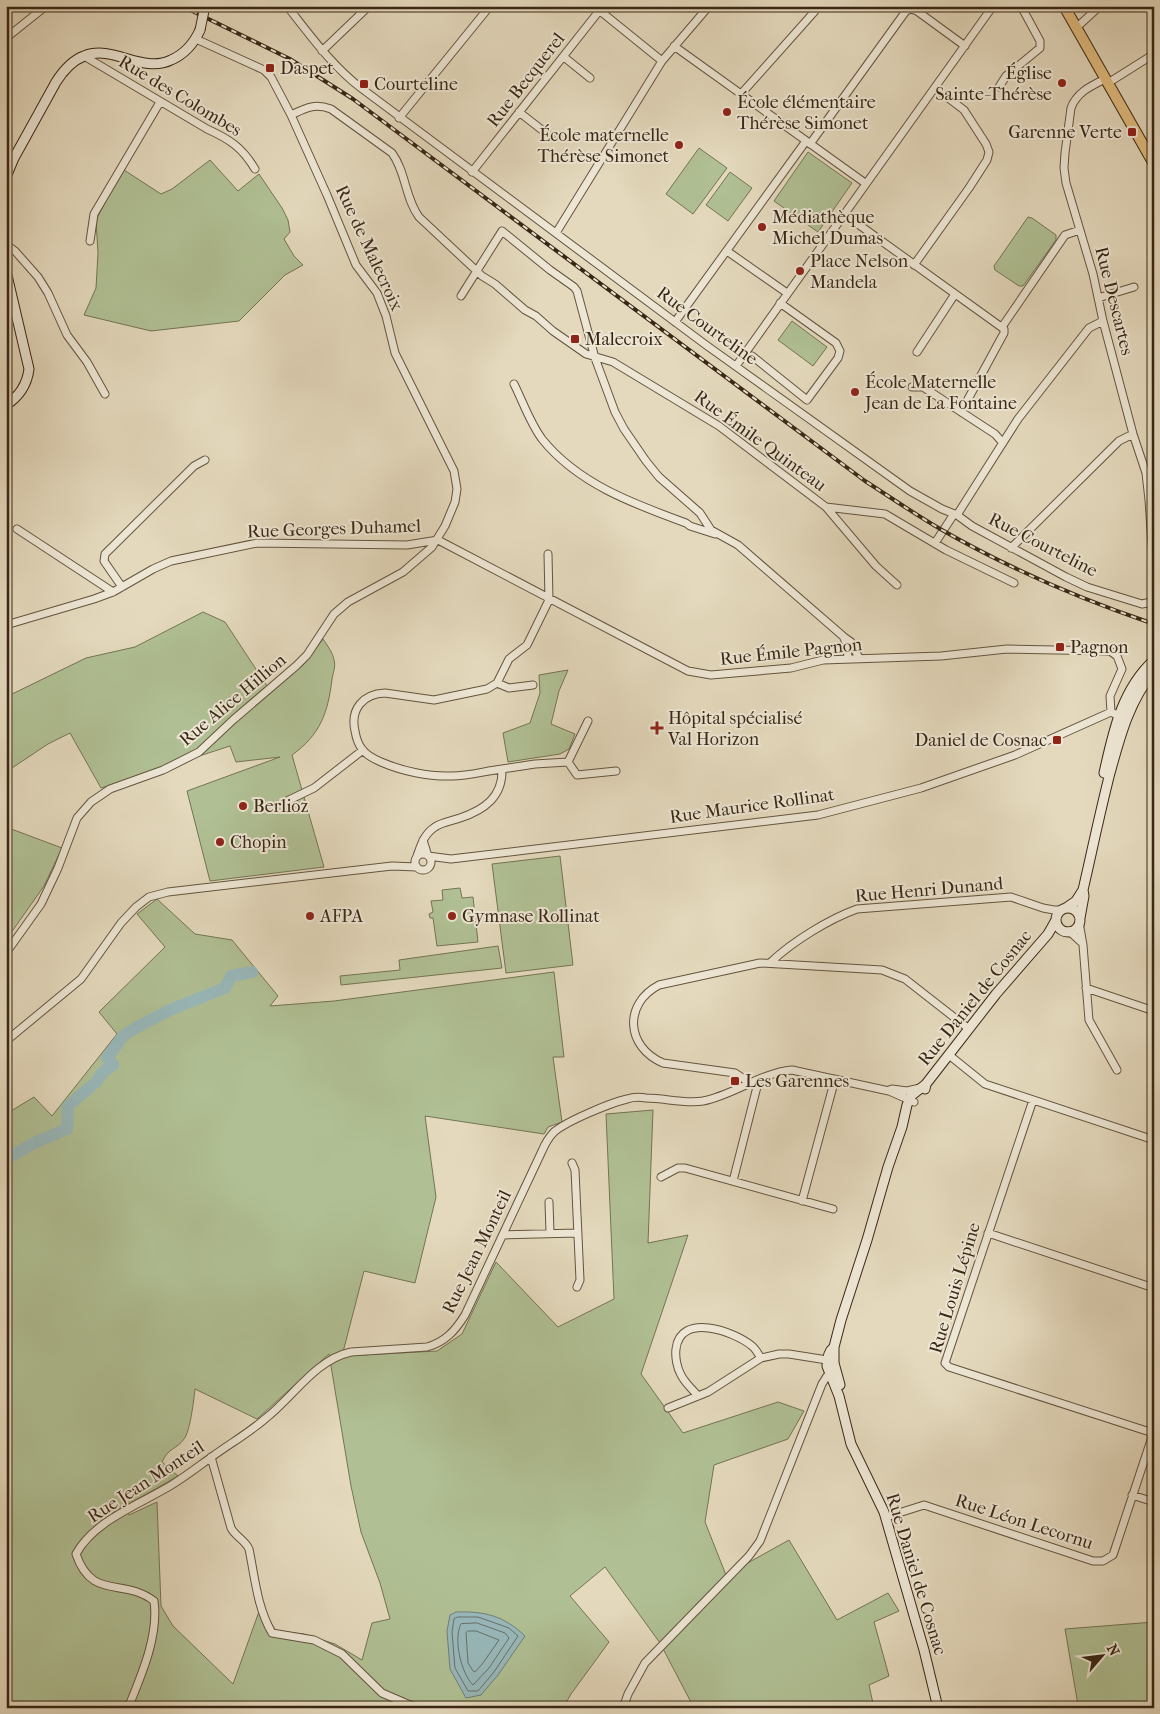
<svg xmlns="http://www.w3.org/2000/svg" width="1160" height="1714" viewBox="0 0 1160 1714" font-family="'IM FELL French Canon',serif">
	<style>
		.green { fill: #b0c094; stroke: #747454; fill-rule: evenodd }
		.water { fill: #98b8ba; stroke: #727e78 }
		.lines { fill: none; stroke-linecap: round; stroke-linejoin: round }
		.shore { stroke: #687068; stroke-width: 1 }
		.river { stroke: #98b8ba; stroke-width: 12 }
		.street-casing { stroke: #64543f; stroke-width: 9 }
		.secondary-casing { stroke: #392715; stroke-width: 11 }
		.primary-casing { stroke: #392715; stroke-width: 12 }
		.street { stroke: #ede6d4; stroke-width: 7 }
		.secondary { stroke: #ede6d4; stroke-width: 9 }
		.primary { stroke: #e2bc7e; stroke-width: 10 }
		.rail-casing { stroke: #392715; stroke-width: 4 }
		.rail { stroke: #ede6d4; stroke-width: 2; stroke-dasharray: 5.5; stroke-linecap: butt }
		.secondary-bridge-casing { stroke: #392715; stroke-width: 11; stroke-linecap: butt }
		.secondary-bridge { stroke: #ede6d4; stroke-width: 9 }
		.poi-dot { fill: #8f2418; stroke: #ede6d4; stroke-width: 2 }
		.labels { text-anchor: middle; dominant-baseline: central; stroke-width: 4; stroke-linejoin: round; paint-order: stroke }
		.poi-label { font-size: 18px; fill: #392715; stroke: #ede6d4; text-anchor: start }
		.street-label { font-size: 18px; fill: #392715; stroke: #ede6d4 }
	</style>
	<rect width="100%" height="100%" fill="#e4d9bd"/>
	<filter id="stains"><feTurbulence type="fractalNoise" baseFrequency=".004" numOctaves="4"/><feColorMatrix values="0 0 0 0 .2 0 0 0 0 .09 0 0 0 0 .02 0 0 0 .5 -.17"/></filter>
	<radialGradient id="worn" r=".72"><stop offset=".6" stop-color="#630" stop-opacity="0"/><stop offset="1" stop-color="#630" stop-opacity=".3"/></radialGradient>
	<path class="green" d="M699,148L727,168L693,214L666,194Z
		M808,152L852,183L818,232L774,201Z
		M210,160L238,191L259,174L282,208L288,220L290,232L284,239L294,256L303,265L285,275L239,321L151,331L84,315L96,288L98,253L96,220L119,175L124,170L161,194L172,189Z
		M730,172L752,188L728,221L706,205Z
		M1028,217L1032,218L1056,235V240L1023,286H1019L995,270L994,266Z
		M792,321L827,347L813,366L778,340Z
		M203,612L225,622L271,692L304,664L323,639C327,645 333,653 334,660C336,665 333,674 332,679C328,713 320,735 292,755L324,867L210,881L187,791L280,757L236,762L230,746L101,788L70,733L48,744L6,772V697L86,658L135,647Z
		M568,670L559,691L551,724L575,734L569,749L560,754L508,762L503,733L530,723L540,693L539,675Z
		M6,827L62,848L44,886L6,940Z
		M560,856L573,965L506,973L492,864Z
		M460,888L462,898L473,897L478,942L437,946L433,918H430L429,914L433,912L431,901L443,900L442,890Z
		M157,899L195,934L232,940L278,996L270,1006L334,1001L554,972L564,1057H553L562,1122L548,1127L544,1134L425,1116L436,1197L415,1283L364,1271L342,1356L437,1351L462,1334L496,1262L558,1327L614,1299L606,1114L653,1110L648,1243L688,1235L641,1374L683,1433L778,1402L804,1411L788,1439L714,1465L705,1522L726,1575L789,1540L837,1620L888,1593L899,1611L874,1622L889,1676L869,1685L874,1708H694L660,1643L605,1567L570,1596L609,1642L571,1694L563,1708H6V1114L34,1097L52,1116L117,1034L99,1012L165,947L137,914ZM329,1354L351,1486L361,1532L380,1583L390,1619L372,1623L362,1660L335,1644L304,1634L276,1631L261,1606L233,1684L173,1626L161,1606L157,1502L129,1515L124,1507L178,1476L162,1462C169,1447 176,1450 184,1439C190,1432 194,1399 195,1389L257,1419Z
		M498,946L502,968L341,985L340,976L400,970L399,960Z
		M1154,1622V1708H1037L1078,1705L1065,1629Z"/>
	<path class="water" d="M456,1612C485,1611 504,1616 525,1636L498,1675L481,1695L466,1698L450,1669L447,1631L450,1615Z"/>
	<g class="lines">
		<path class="shore" d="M458,1617H478L509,1628L518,1636L494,1672L478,1691H468L455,1668L452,1632L454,1619Z
			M477,1623L505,1633L509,1638L489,1668L473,1685C461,1673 453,1639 461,1624Z
			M468,1631H476L499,1640L483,1663L475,1672L473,1671L468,1663L466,1633Z"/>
		<path class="river" d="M6,1159L34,1143L67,1129L68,1106L96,1082L103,1072L113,1065L107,1058L123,1036L137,1027L170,1010L225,988L231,976L252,972"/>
		<g class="street-casing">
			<path id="street" d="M287,6C310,35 332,66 361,88L706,345L910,491L942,509L957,515L972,526L1066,577L1087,587L1142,604L1151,602L1154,597
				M594,6L662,61
				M1076,28L1100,6
				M6,38L46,6
				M674,46L865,183
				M322,51L369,6
				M84,56L207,129C229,139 242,147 255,169
				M564,57L590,78
				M1105,79C1091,86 1077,92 1071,108L1065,153L1064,168L1066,183L1093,274L1103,321L1133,434L1146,473L1149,500L1154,576
				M1108,83L1154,54
				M999,87L1006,76L1040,48V41L1021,6
				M741,94L815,11
				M519,112L551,137
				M291,115C306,108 314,103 331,109L392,153C406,172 405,198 419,217L482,276L495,284L525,310L536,316L553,331L586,354L613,362L719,426L826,507L876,566L897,585
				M399,118L490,6
				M810,144L906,11L911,9L917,11L965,46
				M472,172L603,6
				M844,214L1004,329V333L961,412
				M556,233L662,61L709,6
				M90,241L94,214L160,102
				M6,248H11L15,251L38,277L48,293L67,335L87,362L105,394
				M727,251L787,293
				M914,265L969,188L987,160L989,152L986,144L964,110L935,88
				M461,296L502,231L550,270L574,287L577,291L595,358L615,412L624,429L646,461L659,477L700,513L711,530L738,545L844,637L851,642L859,658
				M1098,298L1134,287
				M675,322L806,141
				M1002,327L1065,235L1080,230
				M917,352L955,294
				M752,356L807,400L838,358L840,351L836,343L780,303
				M736,366L993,6
				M514,384C523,402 530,423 542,439C578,484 634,504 686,523L690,526L715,534
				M912,387H923L995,434L1003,443
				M826,507L885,514L946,550L1014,583
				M957,515L1018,419L1089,328L1103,321
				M17,529L113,592
				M438,540L688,671L711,675L791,668L823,660L941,656L1007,649L1110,651L1117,656L1122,669L1110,696L1111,712
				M935,543L954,514
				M1011,548L1119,441L1133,434
				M122,587L104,561L105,554L194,466L205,460
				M6,625L94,599L113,592L153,569L171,561L257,543L407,545L438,540
				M844,638L847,645L848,658
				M497,683L509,688L533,685
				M568,762L577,775L616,771
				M502,769L535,764L568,762L588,721
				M287,801L314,788L363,750
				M423,840L428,856L451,859L818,815L921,788L1015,755L1111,712L1115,714
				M415 862a8 8 0 1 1 16 0a8 8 0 1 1-16 0Z
				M417,856C421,845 424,834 435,827C442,822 452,821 460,818C484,810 503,797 502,769C485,771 469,776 452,776C429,777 402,771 381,762C374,759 366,755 362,749C358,744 356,737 355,731C350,709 363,694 385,693L434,700L487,689L497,683L509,659L527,645L549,600L548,554
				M1079,922L1083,945L1089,1020L1117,1070
				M1069,931L1081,942
				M6,953L41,904L58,868L77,818L91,802L110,789L163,770L199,752L233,720L296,666L307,655L334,614L348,602L403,572L432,547L445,526L455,502L457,489L454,471L395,353L386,316L377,293L356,265L327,195L291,115L271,77L264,70L196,39
				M771,962C792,942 829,919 857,909L1011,897L1043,908L1054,910H1062
				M1086,988L1154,1011
				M6,1041L81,979L121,923L136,907L149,897L168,892L392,866L417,867
				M949,1055L985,1084L1154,1140
				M750,1083L735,1073L663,1063C626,1047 623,1004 659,985L760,963L882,970L905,979L969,1029
				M889,1090L892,1089L907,1091L920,1088
				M1033,1100L945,1363L949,1367L1153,1433
				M572,1163L575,1170L580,1280L577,1287
				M661,1177L678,1168H685L833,1209
				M733,1181L759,1079
				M802,1201L835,1079
				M549,1202L550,1233
				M988,1233L1154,1288
				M503,1235L577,1233
				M698,1396C693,1390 685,1383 681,1375C677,1368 675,1357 676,1349C680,1312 734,1331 752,1346C756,1349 758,1354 761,1358
				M668,1408L708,1392L761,1358L779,1354H789L827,1360
				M211,1457L231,1528C236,1537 245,1540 249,1549C255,1578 257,1607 272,1633L314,1640L342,1654L382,1693L417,1708
				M1132,1495L1154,1502
				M886,1517L924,1505L1093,1561H1103L1113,1555L1154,1431
				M128,1708C141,1676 159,1636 154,1601C123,1577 92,1601 76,1554C94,1521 138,1505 170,1486C185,1477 199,1466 213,1456C231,1443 250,1432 266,1418C294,1396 315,1360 351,1352L427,1347C445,1342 455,1331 465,1315L542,1151C545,1144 549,1137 554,1132C567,1121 610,1103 627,1099C633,1097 640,1097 646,1098C665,1098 684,1104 703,1101C734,1095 760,1073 792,1070L889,1091L914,1102
				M623,1708L628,1694L645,1663L749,1556L760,1541L822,1384L827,1376L834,1371"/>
		</g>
		<g class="secondary-casing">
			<path id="secondary" d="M6,177L14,158L56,82C63,71 71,61 84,56C113,44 142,74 171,60C185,54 194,43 200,30
				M6,271L29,369C27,385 20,396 6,405
				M1104,773C1113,732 1122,689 1154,660
				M1066,908L1076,901L1083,890
				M1056 920a12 12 0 1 1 24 0a12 12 0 1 1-24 0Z
				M1080,918L1084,896L1083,890C1092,851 1100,812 1110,773C1120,737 1129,701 1154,671
				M926,1084L911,1096L907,1105L902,1127L888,1167L867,1240L841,1320L834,1347C829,1351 827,1359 827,1366L839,1396L851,1444L884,1512L924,1650L938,1708
				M925,1089L926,1084L996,994L1048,934L1056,920
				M834,1347V1363L840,1385"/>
		</g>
		<g class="primary-casing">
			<path id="primary" d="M1064,6L1154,164"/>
		</g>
		<use href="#street" class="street"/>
		<use href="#secondary" class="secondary"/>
		<use href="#primary" class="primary"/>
		<g class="rail-casing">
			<path id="rail" d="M182,6L290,59L353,99L865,481C890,497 916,515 942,530C1010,569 1080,599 1154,624"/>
		</g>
		<use href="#rail" class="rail"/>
		<g class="secondary-bridge-casing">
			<path id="secondary-bridge" d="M200,30L205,6"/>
		</g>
		<use href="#secondary-bridge" class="secondary-bridge"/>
	</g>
	<g class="poi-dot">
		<rect x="265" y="63" width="10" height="10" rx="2.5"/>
		<circle cx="1062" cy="83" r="5"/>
		<rect x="359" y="79" width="10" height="10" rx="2.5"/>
		<circle cx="727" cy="112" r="5"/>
		<rect x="1127" y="127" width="10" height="10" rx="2.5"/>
		<circle cx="679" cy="145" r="5"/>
		<circle cx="762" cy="227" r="5"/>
		<circle cx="800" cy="271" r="5"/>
		<rect x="570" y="334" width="10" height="10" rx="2.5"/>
		<circle cx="855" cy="392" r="5"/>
		<rect x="1055" y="642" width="10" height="10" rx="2.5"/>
		<path d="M654.5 720.5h5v5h5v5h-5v5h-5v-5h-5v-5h5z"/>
		<rect x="1052" y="735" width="10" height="10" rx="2.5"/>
		<circle cx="243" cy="806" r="5"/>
		<circle cx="220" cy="842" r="5"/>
		<circle cx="310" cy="916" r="5"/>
		<circle cx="452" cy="916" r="5"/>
		<rect x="730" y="1076" width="10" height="10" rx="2.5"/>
	</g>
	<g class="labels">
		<g class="poi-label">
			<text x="280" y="68">Daspet</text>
			<text x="1052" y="73" text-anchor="end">Église<tspan x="1052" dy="21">Sainte-Thérèse</tspan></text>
			<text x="374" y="84">Courteline</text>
			<text x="737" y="102">École élémentaire<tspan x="737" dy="21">Thérèse Simonet</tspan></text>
			<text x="1122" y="132" text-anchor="end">Garenne Verte</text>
			<text x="669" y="135" text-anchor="end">École maternelle<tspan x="669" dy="21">Thérèse Simonet</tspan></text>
			<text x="772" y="217">Médiathèque<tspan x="772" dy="21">Michel Dumas</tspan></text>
			<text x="810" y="261">Place Nelson<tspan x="810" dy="21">Mandela</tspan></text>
			<text x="585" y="339">Malecroix</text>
			<text x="865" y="382">École Maternelle<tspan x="865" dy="21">Jean de La Fontaine</tspan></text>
			<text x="1070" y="647">Pagnon</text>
			<text x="668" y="718">Hôpital spécialisé<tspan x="668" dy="21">Val Horizon</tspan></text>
			<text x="1047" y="740" text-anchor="end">Daniel de Cosnac</text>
			<text x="253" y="806">Berlioz</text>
			<text x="230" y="842">Chopin</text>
			<text x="320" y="916">AFPA</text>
			<text x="462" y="916">Gymnase Rollinat</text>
			<text x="745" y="1081">Les Garennes</text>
		</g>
		<g class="street-label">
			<text transform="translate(526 80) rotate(-52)">Rue Becquerel</text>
			<text transform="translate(180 96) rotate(31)">Rue des Colombes</text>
			<text transform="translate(369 248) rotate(65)">Rue de Malecroix</text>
			<text transform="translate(1114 301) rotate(76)">Rue Descartes</text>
			<text transform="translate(707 326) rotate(36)">Rue Courteline</text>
			<text transform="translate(760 441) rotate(36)">Rue Émile Quinteau</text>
			<text transform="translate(334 529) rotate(-2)">Rue Georges Duhamel</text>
			<text transform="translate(1043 545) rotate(27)">Rue Courteline</text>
			<text transform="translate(791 652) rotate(-6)">Rue Émile Pagnon</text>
			<text transform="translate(233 700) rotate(-40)">Rue Alice Hillion</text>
			<text transform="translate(752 806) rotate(-8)">Rue Maurice Rollinat</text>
			<text transform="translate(929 890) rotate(-5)">Rue Henri Dunand</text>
			<text transform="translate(975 998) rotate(-51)">Rue Daniel de Cosnac</text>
			<text transform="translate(477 1252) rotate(-64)">Rue Jean Monteil</text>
			<text transform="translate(955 1288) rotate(-73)">Rue Louis Lépine</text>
			<text transform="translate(146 1482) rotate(-33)">Rue Jean Monteil</text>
			<text transform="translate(1024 1522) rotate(18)">Rue Léon Lecornu</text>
			<text transform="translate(916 1574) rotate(73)">Rue Daniel de Cosnac</text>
		</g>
	</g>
	<rect width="1160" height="1714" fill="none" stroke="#e4d9bd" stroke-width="25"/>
	<rect x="8" y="8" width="1145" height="1699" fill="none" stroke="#392715" stroke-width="2.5"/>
	<rect x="12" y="12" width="1135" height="1689" fill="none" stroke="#392715"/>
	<g transform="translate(1102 1656) rotate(62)" stroke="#ede6d4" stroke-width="4" paint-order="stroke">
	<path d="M0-4L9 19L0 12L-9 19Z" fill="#392715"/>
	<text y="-8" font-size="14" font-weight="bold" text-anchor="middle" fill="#392715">N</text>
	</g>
	<rect width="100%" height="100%" filter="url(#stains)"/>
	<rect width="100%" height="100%" fill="url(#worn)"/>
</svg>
